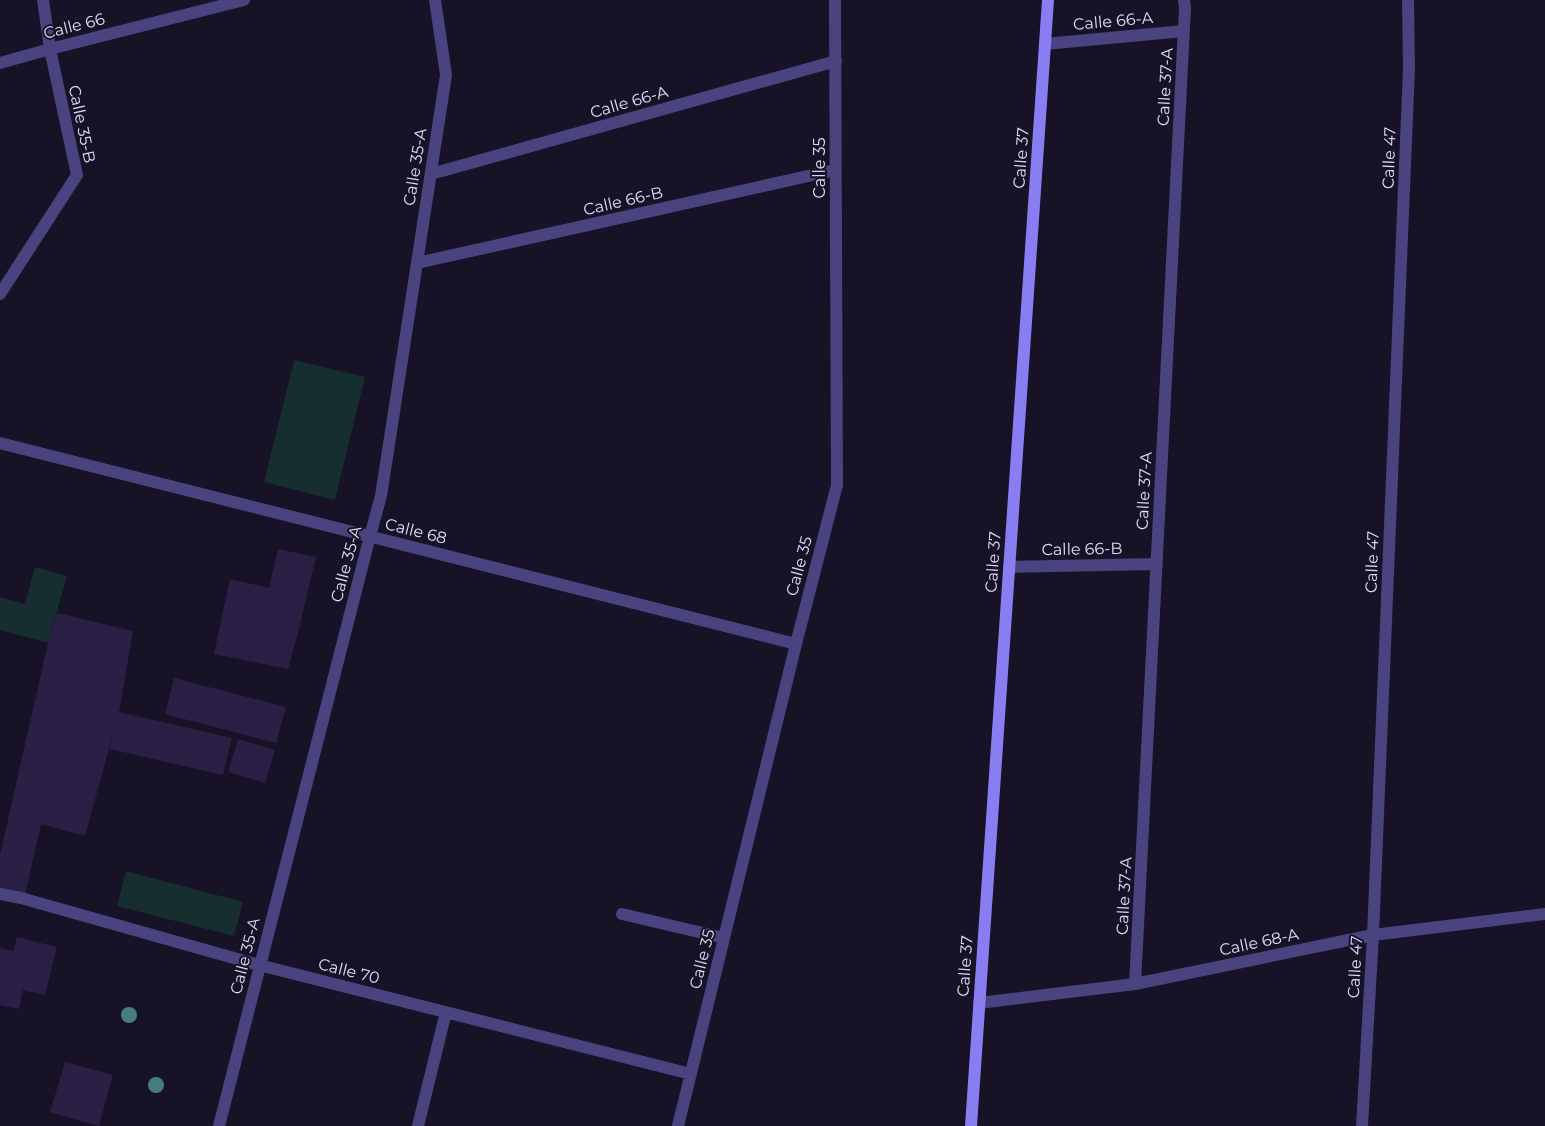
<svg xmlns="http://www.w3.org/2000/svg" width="1545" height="1126" viewBox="0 0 1545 1126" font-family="Montserrat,sans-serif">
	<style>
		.green { fill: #162e2f }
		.building { fill: #2a2045 }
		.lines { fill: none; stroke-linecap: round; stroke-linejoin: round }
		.street { stroke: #494380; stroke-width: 12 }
		.secondary { stroke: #887df1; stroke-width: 12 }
		.tree { fill: #477d7c }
		.labels { text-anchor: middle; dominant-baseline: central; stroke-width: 4; stroke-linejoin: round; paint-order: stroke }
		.street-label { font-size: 16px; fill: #e1dbfb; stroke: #171226 }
	</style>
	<rect width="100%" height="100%" fill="#171226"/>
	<path class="green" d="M294,360L365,377L335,500L264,482Z
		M35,567L67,576L48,643L0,630V597L25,604Z
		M126,871L243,902L234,936L117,906Z"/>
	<path class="building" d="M278,549L316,557L298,633L288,669L214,654L230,579L269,588Z
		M57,613L133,631L119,712L232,738L223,775L110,749L114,731L85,836L41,824L25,895L0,890V855L48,643Z
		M174,678L286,707L276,743L165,714Z
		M238,739L275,750L265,783L228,772Z
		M17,937L57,947L45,995L23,990L19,1009L0,1005V948L13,951Z
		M65,1062L113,1075L99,1126L50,1112Z"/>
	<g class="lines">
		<path class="street" d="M1045,44L1184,31
			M0,63L50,49L244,0
			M431,174L836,61
			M417,263L835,170
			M0,294L77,175L50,49L43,0
			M0,443L796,644
			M1009,567L1157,564
			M0,894L21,898L259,965L691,1074
			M622,914L724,938
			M1135,984L1185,8L1184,0
			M979,1003L1135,984L1373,935L1545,914
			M219,1126L370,536L381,496L446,75L435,0
			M418,1126L446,1012
			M678,1126L796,644L837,485L835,0
			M1362,1126L1373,935L1409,69L1408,0"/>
		<path class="secondary" d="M971,1126L1048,0"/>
	</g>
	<g class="tree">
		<circle cx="129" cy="1015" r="8"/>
		<circle cx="156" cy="1085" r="8"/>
	</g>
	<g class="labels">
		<g class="street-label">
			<text transform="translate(1113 21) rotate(-5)">Calle 66-A</text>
			<text transform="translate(74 26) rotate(-14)">Calle 66</text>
			<text transform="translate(1165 87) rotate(-87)">Calle 37-A</text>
			<text transform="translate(629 102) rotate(-16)">Calle 66-A</text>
			<text transform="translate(82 124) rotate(78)">Calle 35-B</text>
			<text transform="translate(1021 158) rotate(-86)">Calle 37</text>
			<text transform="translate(1389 158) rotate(-88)">Calle 47</text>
			<text transform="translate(415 167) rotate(-81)">Calle 35-A</text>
			<text transform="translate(819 168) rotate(-90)">Calle 35</text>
			<text transform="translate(623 201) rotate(-13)">Calle 66-B</text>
			<text transform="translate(1144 491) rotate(-87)">Calle 37-A</text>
			<text transform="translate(416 531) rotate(14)">Calle 68</text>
			<text transform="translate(1082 549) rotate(-1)">Calle 66-B</text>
			<text transform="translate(993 562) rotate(-86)">Calle 37</text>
			<text transform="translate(1372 562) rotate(-88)">Calle 47</text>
			<text transform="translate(346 564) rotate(-75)">Calle 35-A</text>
			<text transform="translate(799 566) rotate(-75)">Calle 35</text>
			<text transform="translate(1124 896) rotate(-87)">Calle 37-A</text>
			<text transform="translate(1259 942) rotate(-12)">Calle 68-A</text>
			<text transform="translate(245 956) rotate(-76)">Calle 35-A</text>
			<text transform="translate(702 959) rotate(-76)">Calle 35</text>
			<text transform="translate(965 966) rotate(-86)">Calle 37</text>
			<text transform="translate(1355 967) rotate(-87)">Calle 47</text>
			<text transform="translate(349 971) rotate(14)">Calle 70</text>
		</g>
	</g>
</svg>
